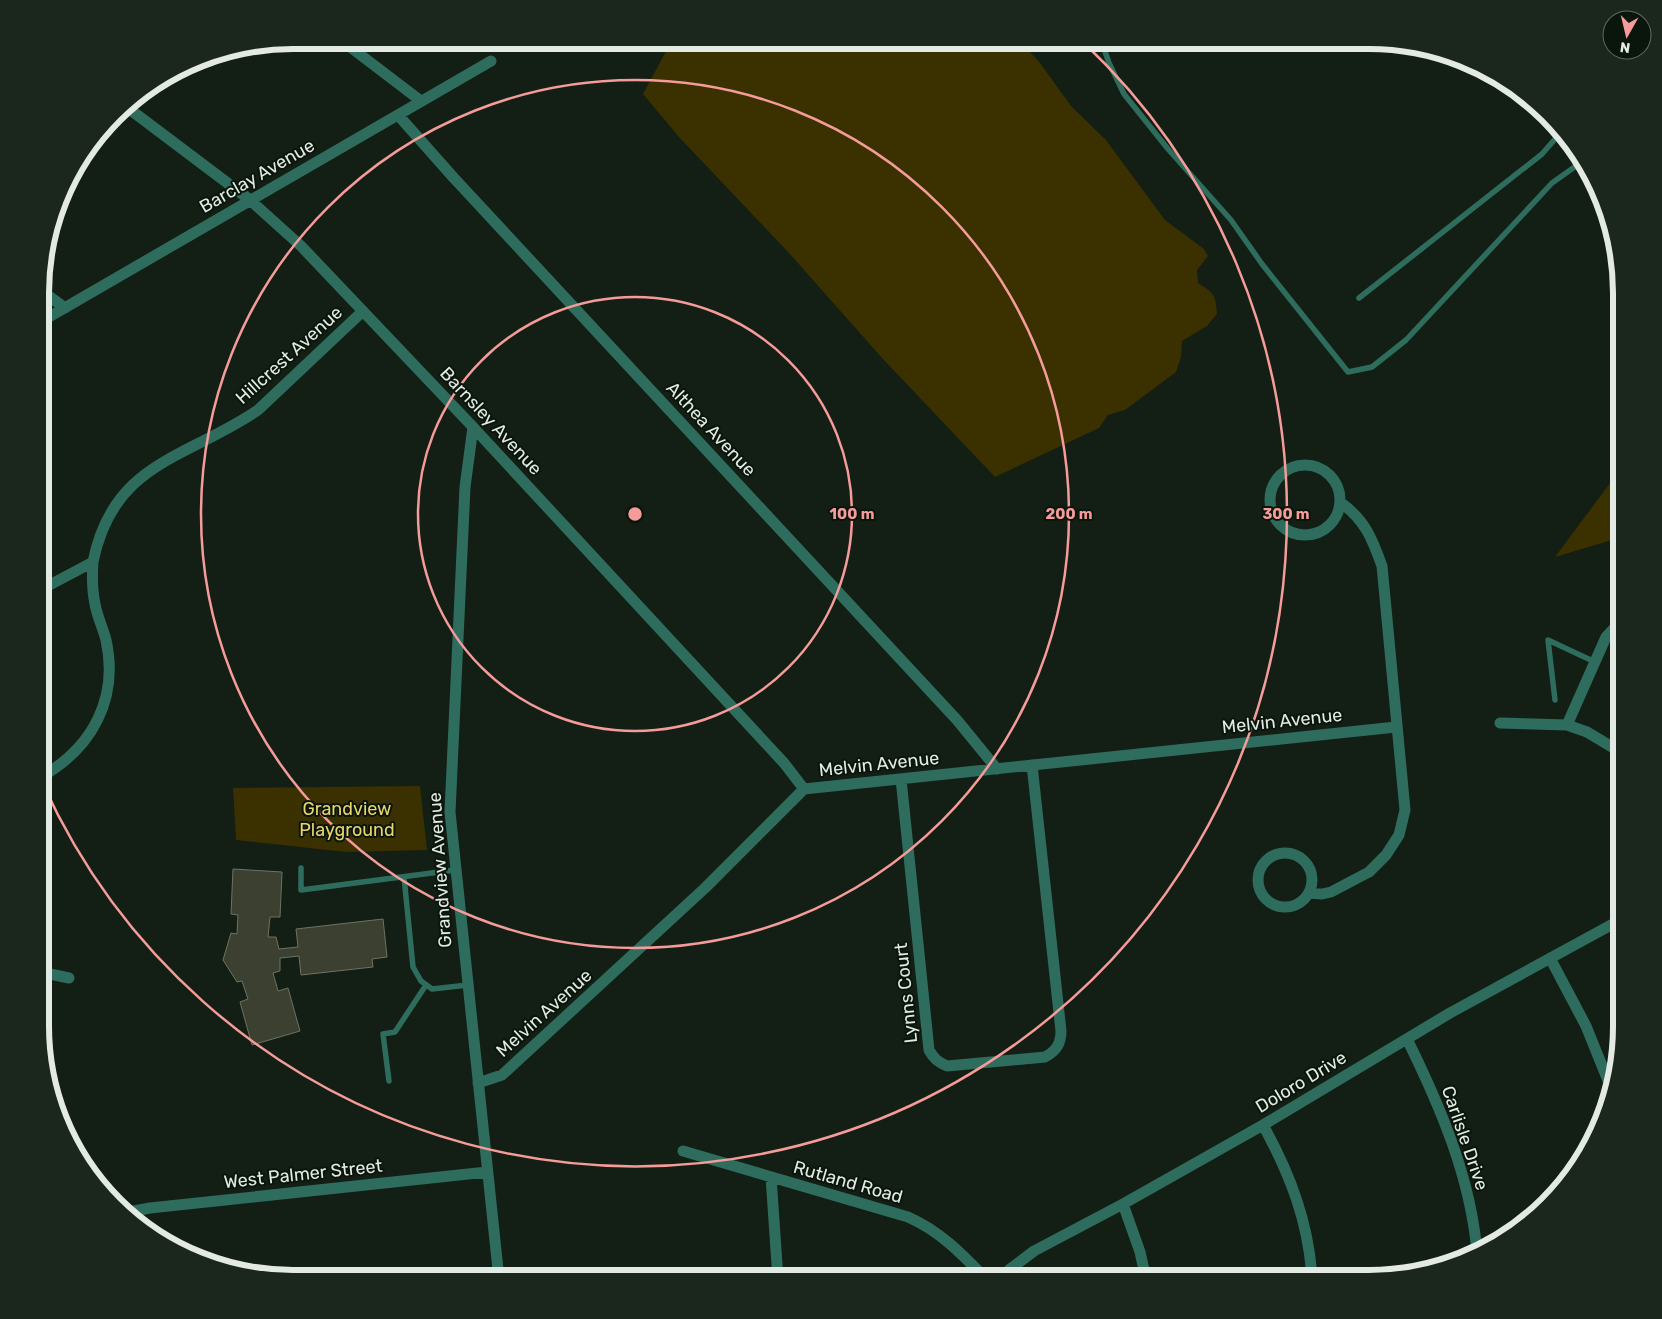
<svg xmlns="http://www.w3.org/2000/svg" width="1662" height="1319" viewBox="0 0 1662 1319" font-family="Rubik,sans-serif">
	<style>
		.green { fill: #3a3000 }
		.building { fill: #3b4031; stroke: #6d7362 }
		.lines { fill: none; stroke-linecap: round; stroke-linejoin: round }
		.service { stroke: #2e6d5d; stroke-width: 5.5 }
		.minor { stroke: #2e6d5d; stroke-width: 11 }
		.ring { fill: none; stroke: #f59b99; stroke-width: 2.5 }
		.labels { text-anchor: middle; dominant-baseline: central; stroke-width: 4; stroke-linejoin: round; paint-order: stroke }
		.street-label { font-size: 18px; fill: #e2eae3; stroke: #0a150c }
		.park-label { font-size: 18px; fill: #ead46c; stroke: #0a150c }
		.rim { fill: none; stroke: #e2eae3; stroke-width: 6 }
		.centre { fill: #f59b99; stroke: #0a150c; stroke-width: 2.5 }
		.ring-label { font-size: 15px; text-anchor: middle; font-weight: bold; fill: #f59b99; stroke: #0a150c; stroke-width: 4; stroke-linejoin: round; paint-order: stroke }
	</style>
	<rect width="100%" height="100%" fill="#131f14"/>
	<path class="green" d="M672,40H1019L1040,63L1071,106L1106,140L1165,220L1204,249L1208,256L1197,270L1198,283C1214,293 1216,295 1217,314L1207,326L1182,341L1181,357L1176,372L1125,410L1108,415L1099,428L995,477L882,358L789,253L679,137L643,94Z
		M1622,467V537L1555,557Z
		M420,786L427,850L346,852L236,840L233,788Z"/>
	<path class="building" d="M233,869L282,872L280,917H270L268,937H276L279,949L298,947L296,929L383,919L387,957L372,959L373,967L301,975L299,956L280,958V971L273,973L278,991L288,988L300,1031L252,1045L240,1002L248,999L242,981L237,982L223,960L231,933L237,934L238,915L231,914Z"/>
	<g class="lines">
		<path class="service" d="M1101,40L1109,63L1124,94L1168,149L1231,220L1262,264L1348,372L1372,367L1406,340L1552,183L1583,161
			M1359,298L1542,154L1562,131
			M1555,700L1548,640L1595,662
			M301,868V890L455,870
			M404,877L413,967L421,981L432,989L468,985
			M389,1081L383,1034L395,1032L426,985"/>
		<path class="minor" d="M341,40L421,101
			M124,105L250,200L301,246L473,427L784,763L804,789
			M398,115L453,177L957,720L997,769
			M42,291L65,308
			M42,321L491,61
			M473,427L465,487L450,812L499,1279
			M1270 500a35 35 0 1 1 70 0a35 35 0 1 1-70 0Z
			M42,589L93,562C113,462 186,459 258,410L363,311
			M1500,723L1567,725L1587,732L1622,753
			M1567,725L1606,637L1622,620
			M41,777C92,748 119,699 106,640C103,628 97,616 95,604C92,590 92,576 93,562
			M901,779L929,1050C934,1059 938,1062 947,1066L1045,1057C1056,1051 1061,1044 1061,1031L1032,765
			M1258 880a27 27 0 1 1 54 0a27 27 0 1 1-54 0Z
			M1309,893L1322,894L1331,892L1369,872L1386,855L1399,835L1405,810L1382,566C1372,538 1365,520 1340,502
			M1550,958L1586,1026L1611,1088
			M41,976L50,974L69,978
			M1407,1039C1440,1106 1471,1178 1477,1253
			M478,1083L502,1075L705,888L804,789L1396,727
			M1263,1125C1290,1174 1309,1223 1312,1279
			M683,1151L908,1217C940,1231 962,1254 986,1279
			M771,1177L778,1279
			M1123,1204L1140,1252L1146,1279
			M123,1213L150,1208L487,1172
			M1000,1279L1009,1270L1034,1251L1123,1204L1263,1125L1450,1013L1622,919"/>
	</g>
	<g class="ring">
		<circle cx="635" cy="514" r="217"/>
		<circle cx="635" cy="514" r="434"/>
		<path d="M60 208A651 651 0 0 1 133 100M1083 42A651 651 0 1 1 43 784"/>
	</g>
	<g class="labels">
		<g class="street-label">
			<text transform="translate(257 176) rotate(-30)">Barclay Avenue</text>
			<text transform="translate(289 355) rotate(-42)">Hillcrest Avenue</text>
			<text transform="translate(491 421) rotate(47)">Barnsley Avenue</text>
			<text transform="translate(711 429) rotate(47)">Althea Avenue</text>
			<text transform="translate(1282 721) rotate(-6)">Melvin Avenue</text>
			<text transform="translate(879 764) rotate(-6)">Melvin Avenue</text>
			<text transform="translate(440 870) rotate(-94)">Grandview Avenue</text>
			<text transform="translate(906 993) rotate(-96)">Lynns Court</text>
			<text transform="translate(544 1013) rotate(-42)">Melvin Avenue</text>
			<text transform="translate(1301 1082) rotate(-31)">Doloro Drive</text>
			<text transform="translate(1465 1138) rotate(71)">Carlisle Drive</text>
			<text transform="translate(303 1174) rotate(-6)">West Palmer Street</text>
			<text transform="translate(848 1182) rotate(16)">Rutland Road</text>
		</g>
		<g class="park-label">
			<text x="347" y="809">Grandview<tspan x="347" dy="21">Playground</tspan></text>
		</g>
	</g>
	<path d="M0 0H1662V1319H0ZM293 49H1369A244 244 0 0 1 1613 293V1026A244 244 0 0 1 1369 1270H293A244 244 0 0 1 49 1026V293A244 244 0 0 1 293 49Z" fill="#1b261d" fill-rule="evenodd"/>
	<path class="rim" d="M293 49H1369A244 244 0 0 1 1613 293V1026A244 244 0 0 1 1369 1270H293A244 244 0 0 1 49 1026V293A244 244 0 0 1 293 49Z"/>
	<circle cx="635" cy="514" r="8" class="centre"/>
	<g class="ring-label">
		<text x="852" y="519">100 m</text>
		<text x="1069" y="519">200 m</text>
		<text x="1286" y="519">300 m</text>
	</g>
	<g transform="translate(1627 35) rotate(188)"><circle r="24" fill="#0a150c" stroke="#606a62"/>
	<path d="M0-4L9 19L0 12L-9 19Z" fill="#f59b99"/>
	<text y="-8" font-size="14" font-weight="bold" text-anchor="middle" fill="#e2eae3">N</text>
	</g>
</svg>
